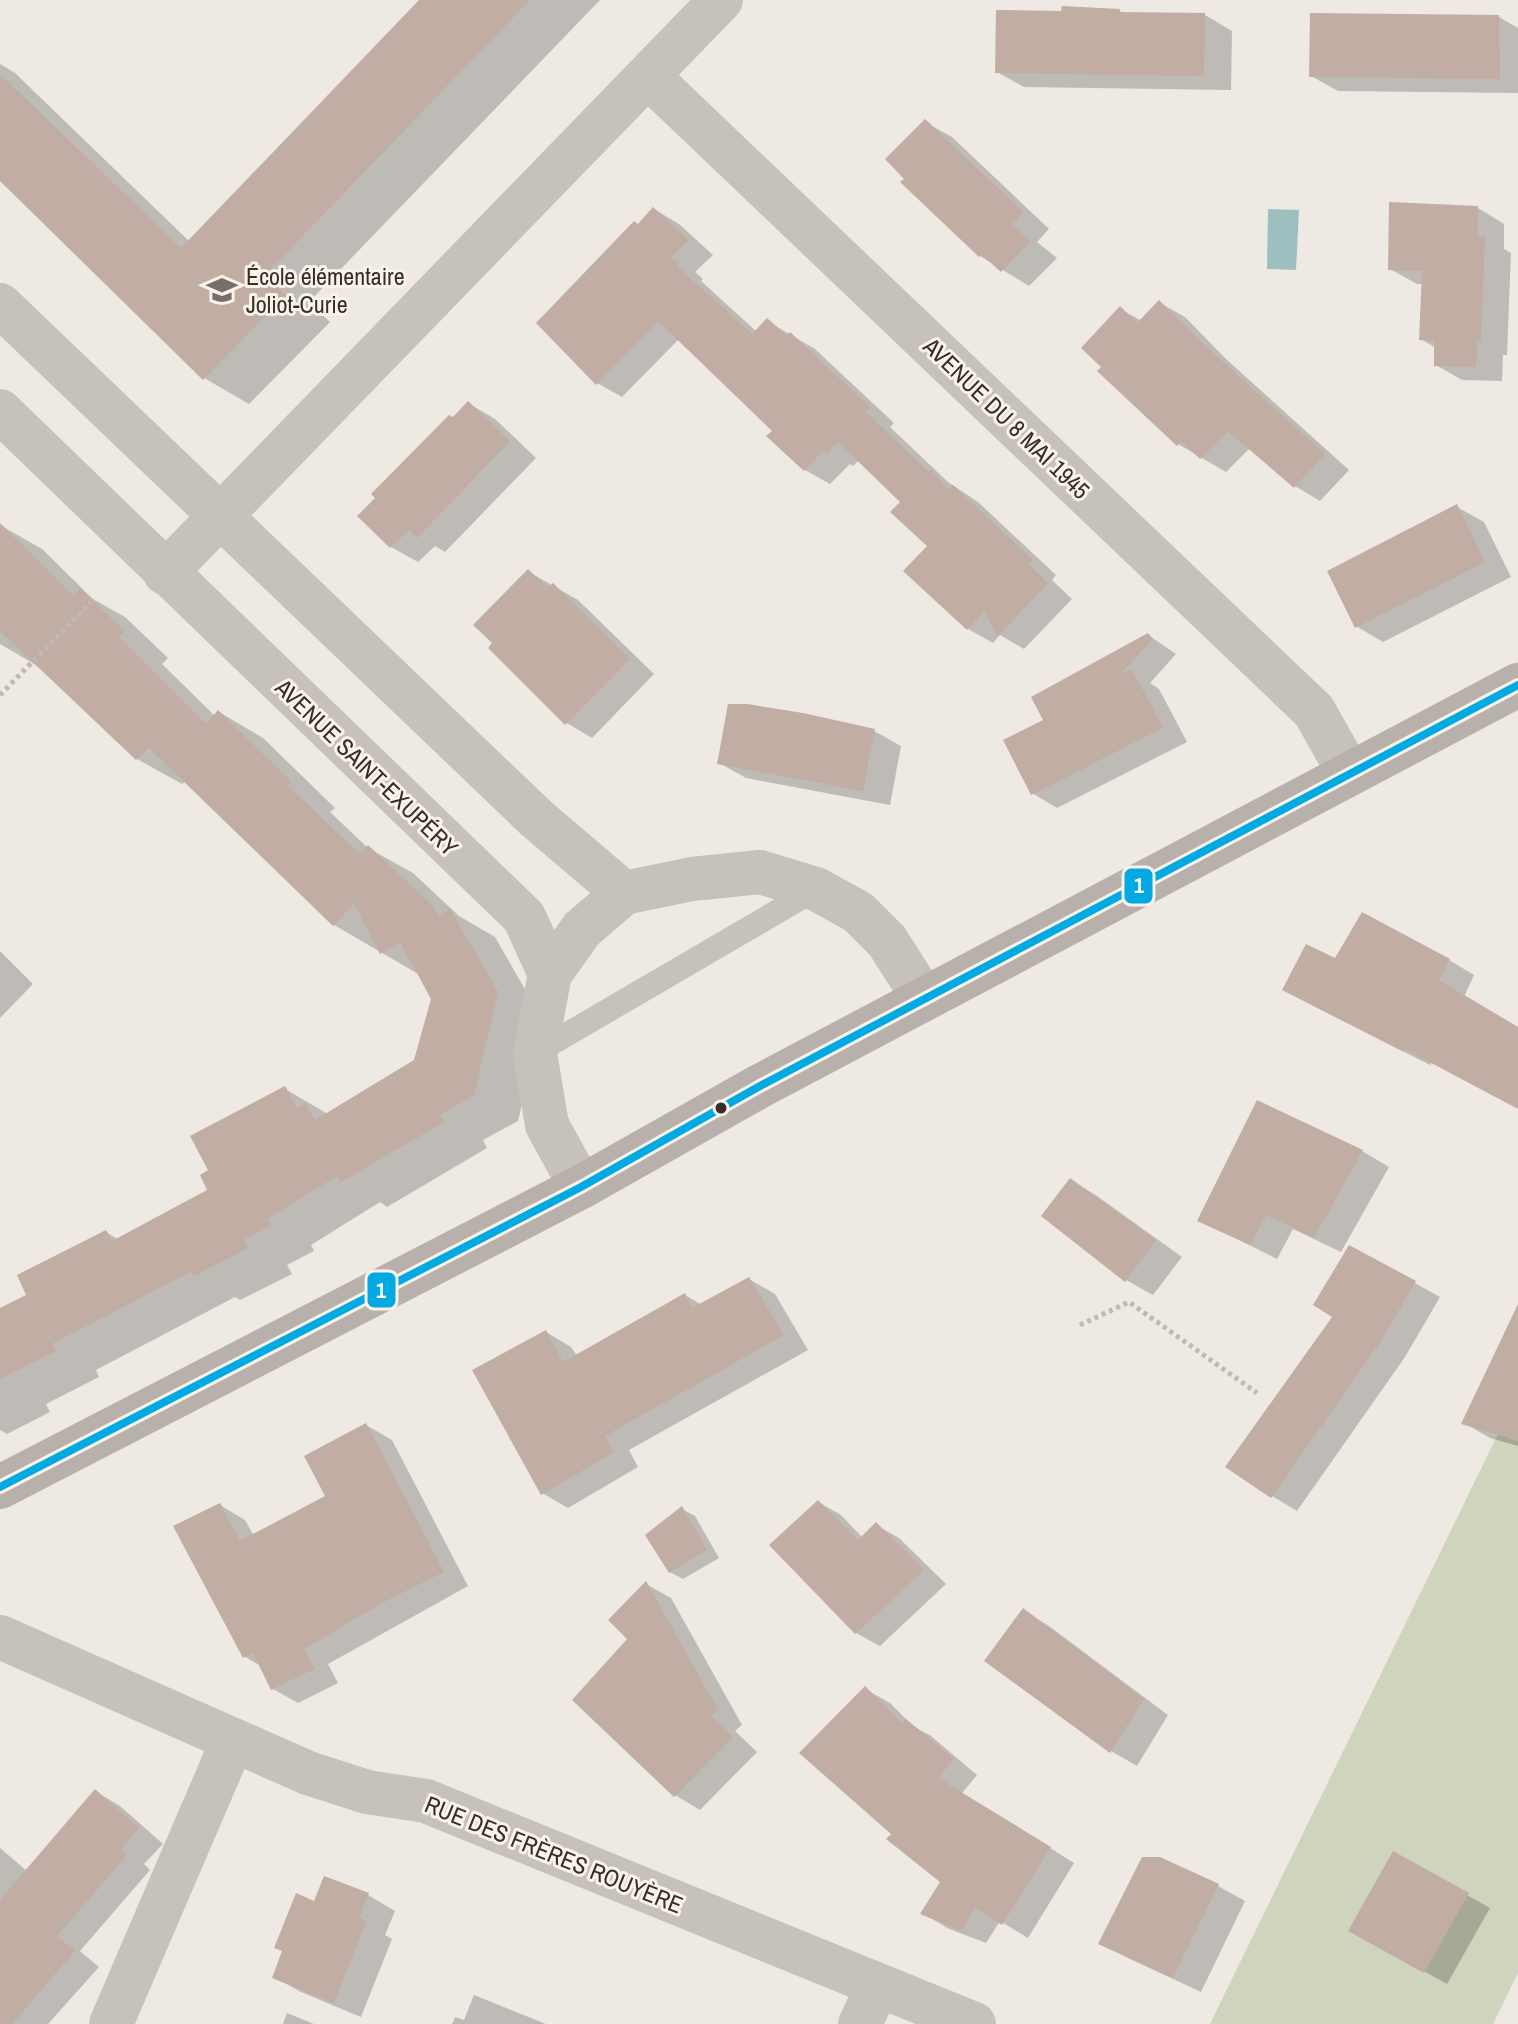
<svg xmlns="http://www.w3.org/2000/svg" width="1518" height="2024" viewBox="0 0 1518 2024" font-family="'Archivo Narrow',sans-serif">
	<style>
		.green { fill: #cfd4bc }
		.water { fill: #9ebfbf }
		.shadow { fill: #0003 }
		.building { fill: #c1ada4 }
		.lines { fill: none; stroke-linecap: round; stroke-linejoin: round }
		.path { stroke: #c0b9b3; stroke-width: 5; stroke-dasharray: 4 4; stroke-linecap: butt }
		.lane { stroke: #c7c1bb; stroke-width: 24 }
		.street { stroke: #c7c1bb; stroke-width: 44 }
		.secondary { stroke: #b8b1ab; stroke-width: 44 }
		.bus-1-casing { stroke: #faf3ea; stroke-width: 14 }
		.bus-1 { stroke: #03aae1; stroke-width: 8 }
		.bus-dot { fill: #382e29; stroke: #faf3ea; stroke-width: 3 }
		.labels { text-anchor: middle; dominant-baseline: central; stroke-width: 6; stroke-linejoin: round; paint-order: stroke }
		.poi-label { font-size: 24px; fill: #382e29; stroke: #faf3ea; text-anchor: start }
		.street-label { font-size: 24px; fill: #382e29; stroke: #faf3ea }
		.line-badge { stroke: #faf3ea; stroke-width: 3 }
		.badge-label { font-size: 22px; text-anchor: middle; font-weight: bold; fill: #fff }
	</style>
	<rect width="100%" height="100%" fill="#eee9e3"/>
	<path class="green" d="M1498,1434L1518,1441V1973L1493,2024H1210Z"/>
	<path class="water" d="M1268,209L1299,210L1296,270L1267,269Z"/>
	<path class="shadow" d="M422,0H600L309,302L330,322L249,404L204,378L0,179V64L15,73L190,242Z
		M1120,11L1124,14L1205,15L1232,31L1231,90L1024,87L997,72Z
		M1499,17L1518,28V93L1338,91L1311,76Z
		M925,122L952,137L1049,229L1037,242L1057,258L1029,286L980,256Z
		M1478,208L1504,224V249L1511,253L1507,355H1503L1502,381L1462,380L1436,365V348L1421,339L1423,284H1417L1390,269Z
		M654,209L679,224L713,255L695,272L703,279L701,281L757,332L767,321L815,349L894,423L890,427L948,482L978,502L1056,575L1052,580L1072,599L1024,649L1000,635L993,643L968,629L930,545L903,502L859,460L853,466L850,464L830,484L805,470L774,430L679,339L622,397L597,383L639,226Z
		M1160,303L1185,317L1226,359L1349,470L1320,501L1295,486L1250,448L1226,472L1178,444L1120,309L1142,321Z
		M468,403L495,419L536,458L445,552L435,546L418,562L391,547L453,420Z
		M1457,507L1484,522L1511,577L1383,642L1356,626Z
		M0,525L42,549L93,599L125,617L168,658L162,664L215,716L219,712L263,738L335,808L330,812L368,848L413,873L459,916L495,937L542,1019L518,1121L483,1140L487,1148L387,1207L380,1202L311,1245L314,1251L287,1265L292,1274L240,1300L235,1297L96,1370L99,1377L46,1404L50,1412L7,1434L0,1430V1310L28,1296L106,1232L119,1240L210,1191L285,1089L328,1114L416,1061L433,999L420,975L334,925L186,781L182,784L137,759L41,668L0,644Z
		M529,572L578,600L654,674L592,738L567,723L491,648Z
		M1148,635L1176,654L1150,683L1159,689L1187,742L1057,808L1032,793L1046,721Z
		M874,731L901,746L890,805L746,778L719,763Z
		M0,951L33,984L0,1018Z
		M1449,960L1474,975L1464,997L1518,1029V1108L1432,1062L1430,1065L1310,1004Z
		M1258,1102L1362,1151L1389,1167L1341,1252L1293,1229L1277,1259L1200,1220Z
		M1071,1180L1097,1196L1182,1257L1153,1295L1126,1280Z
		M1350,1247L1440,1297L1405,1357L1297,1511L1272,1496L1335,1316Z
		M749,1279L775,1294L808,1350L629,1450L638,1467L568,1508L542,1493L546,1332L571,1347L577,1356L685,1295L702,1305Z
		M1518,1312V1446L1490,1438L1464,1423Z
		M366,1425L392,1440L468,1586L328,1664L338,1683L298,1703L273,1689L262,1667L244,1656L220,1505L245,1520L254,1536L328,1497Z
		M818,1502L841,1515L863,1538L876,1525L899,1538L946,1584L880,1646L856,1633Z
		M682,1509L695,1516L719,1558L683,1579L670,1572Z
		M646,1584L671,1598L742,1725L735,1731L757,1752L700,1810L675,1795L630,1638Z
		M1024,1611L1049,1626L1168,1715L1137,1766L1111,1751Z
		M865,1689L890,1703L913,1726L931,1736L977,1775L962,1793L1074,1863L1028,1938L1000,1921L986,1943L947,1928L923,1913L942,1882L893,1834Z
		M95,1791L120,1806L163,1844L144,1864L150,1870L80,1951L99,1967L48,2024H0V1848L27,1871Z
		M1394,1854L1490,1908L1447,1984L1351,1930Z
		M1218,1886L1245,1901L1201,1992L1128,1958L1101,1943Z
		M368,1895L395,1911L385,1935L392,1939L361,2017L301,1992L274,1977L316,1903Z
		M474,1995L546,2024H452L455,2017L464,2020Z
		M287,2013L314,2024H283Z"/>
	<path class="building" d="M419,0H530L265,275L286,295L203,380L0,181V74L181,248Z
		M1062,6L1120,9V12L1205,13L1204,76L995,73L996,10L1061,11Z
		M1310,13L1499,15L1500,79L1309,77Z
		M925,119L1023,212L1012,225L1031,241L1001,272L982,255L979,257L900,182L904,179L885,159Z
		M1389,202L1478,206V237L1485,236L1481,341H1477L1476,367L1434,366V341L1419,340L1422,271L1388,270Z
		M653,207L689,240L671,257L679,264L677,266L752,334L767,318L787,336L790,332L870,407L866,412L929,472L931,470L949,490L953,485L1033,560L1029,564L1048,583L998,636L984,611L967,630L903,571L927,546L890,512L900,502L838,442L827,453L824,450L804,471L766,436L772,431L658,321L596,385L536,323L634,221L638,224Z
		M1159,300L1201,342L1325,454L1294,488L1228,431L1200,459L1181,441L1177,446L1097,371L1101,367L1081,348L1120,306L1137,323Z
		M468,401L510,441L417,538L409,530L390,548L357,516L375,498L371,494L449,415L453,417Z
		M1457,504L1485,562L1355,628L1327,571Z
		M0,523L74,596L80,589L125,631L119,637L206,724L218,710L292,782L287,785L360,854L368,845L433,906L439,916L450,909L498,992L474,1095L440,1115L444,1122L341,1182L337,1176L267,1219L271,1226L244,1239L248,1248L194,1276L190,1272L52,1344L56,1351L0,1379V1308L26,1295L17,1275L106,1230L112,1241L207,1190L200,1175L208,1170L190,1136L285,1086L297,1108L305,1104L315,1120L414,1060L431,999L400,942L380,954L354,904L333,926L149,748L136,760L0,631Z
		M528,569L548,588L553,583L630,659L565,725L488,648L492,643L473,625Z
		M1148,633L1153,639L1120,674L1130,670L1134,673L1163,728L1031,795L1003,740L1043,720L1031,697Z
		M728,704H747L803,713L875,729L863,791L717,764Z
		M1362,912L1450,959L1439,980L1518,1027V1109L1405,1049L1404,1052L1282,990L1306,944L1335,958Z
		M1257,1100L1363,1150L1314,1238L1266,1215L1250,1245L1197,1221Z
		M1070,1178L1156,1240L1125,1282L1041,1216Z
		M1349,1245L1416,1281L1380,1342L1271,1498L1225,1467L1332,1317L1313,1305Z
		M749,1277L784,1335L605,1436L614,1452L541,1495L472,1370L546,1330L563,1362L685,1293L692,1308Z
		M1518,1304V1440L1461,1424Z
		M366,1423L444,1572L382,1603L304,1649L314,1669L271,1690L253,1653L243,1658L173,1526L220,1503L240,1541L325,1496L304,1456Z
		M818,1500L858,1540L876,1522L924,1570L855,1634L769,1545Z
		M682,1506L707,1550L669,1573L645,1535Z
		M646,1581L718,1710L711,1715L733,1737L674,1797L572,1700L627,1639L608,1620Z
		M1023,1608L1144,1699L1110,1753L984,1661Z
		M865,1686L902,1723L906,1719L954,1759L938,1778L1051,1847L1002,1925L975,1907L961,1931L920,1914L940,1882L886,1839L891,1834L799,1753Z
		M95,1789L139,1828L121,1849L127,1855L57,1936L75,1951L12,2024H0V1900Z
		M1393,1851L1469,1893L1424,1973L1348,1931Z
		M1142,1857H1160L1219,1884L1173,1978L1098,1944Z
		M324,1876L369,1893L359,1918L366,1921L334,2003L272,1978L282,1951L274,1948L296,1893L314,1901Z"/>
	<g class="lines">
		<path class="path" d="M0,695L91,602
			M1080,1325L1129,1302L1257,1393"/>
		<path class="lane" d="M535,1053L816,889"/>
		<path class="street" d="M648,76L1314,711L1349,773
			M0,305L536,818L624,893
			M0,411L524,917L550,974
			M165,573L721,0
			M581,1187L547,1125L535,1053L550,974L582,929L624,893L692,879L760,872L816,889L858,912L887,941L924,999
			M0,1637L308,1773L367,1792L426,1801L974,2024
			M111,2024L233,1740
			M860,2024L878,1985"/>
		<path class="secondary" d="M0,1487L581,1187L760,1086L1518,685"/>
		<g class="bus-1-casing">
			<path id="bus-1" d="M0,1487L581,1187L760,1086L1518,685"/>
		</g>
		<use href="#bus-1" class="bus-1"/>
	</g>
	<defs>
		<g id="school-bare" transform="scale(2.4)"><path d="M0-5L7-2L0 1L-7-2ZM-4 1L0 2.5L4 1V4Q0 6-4 4Z" fill="#786f6a" stroke="#faf3ea" stroke-width="2.5" paint-order="stroke"/></g>
	</defs>
	<g fill-rule="evenodd">
		<use href="#school-bare" x="222" y="290"/>
	</g>
	<circle class="bus-dot" cx="721" cy="1108" r="7"/>
	<g class="labels">
		<g class="poi-label">
			<text x="246" y="276">École élémentaire<tspan x="246" dy="28">Joliot-Curie</tspan></text>
		</g>
		<g class="street-label">
			<text transform="translate(1007 418) rotate(44)">AVENUE DU 8 MAI 1945</text>
			<text transform="translate(367 767) rotate(44)">AVENUE SAINT-EXUPÉRY</text>
			<text transform="translate(554 1854) rotate(22)">RUE DES FRÈRES ROUYÈRE</text>
		</g>
	</g>
	<g class="line-badge">
		<rect x="1123" y="867" width="31" height="38" rx="8" fill="#03aae1"/>
		<rect x="366" y="1271" width="31" height="38" rx="8" fill="#03aae1"/>
	</g>
	<g class="badge-label">
		<text x="1139" y="893">1</text>
		<text x="381" y="1298">1</text>
	</g>
</svg>
